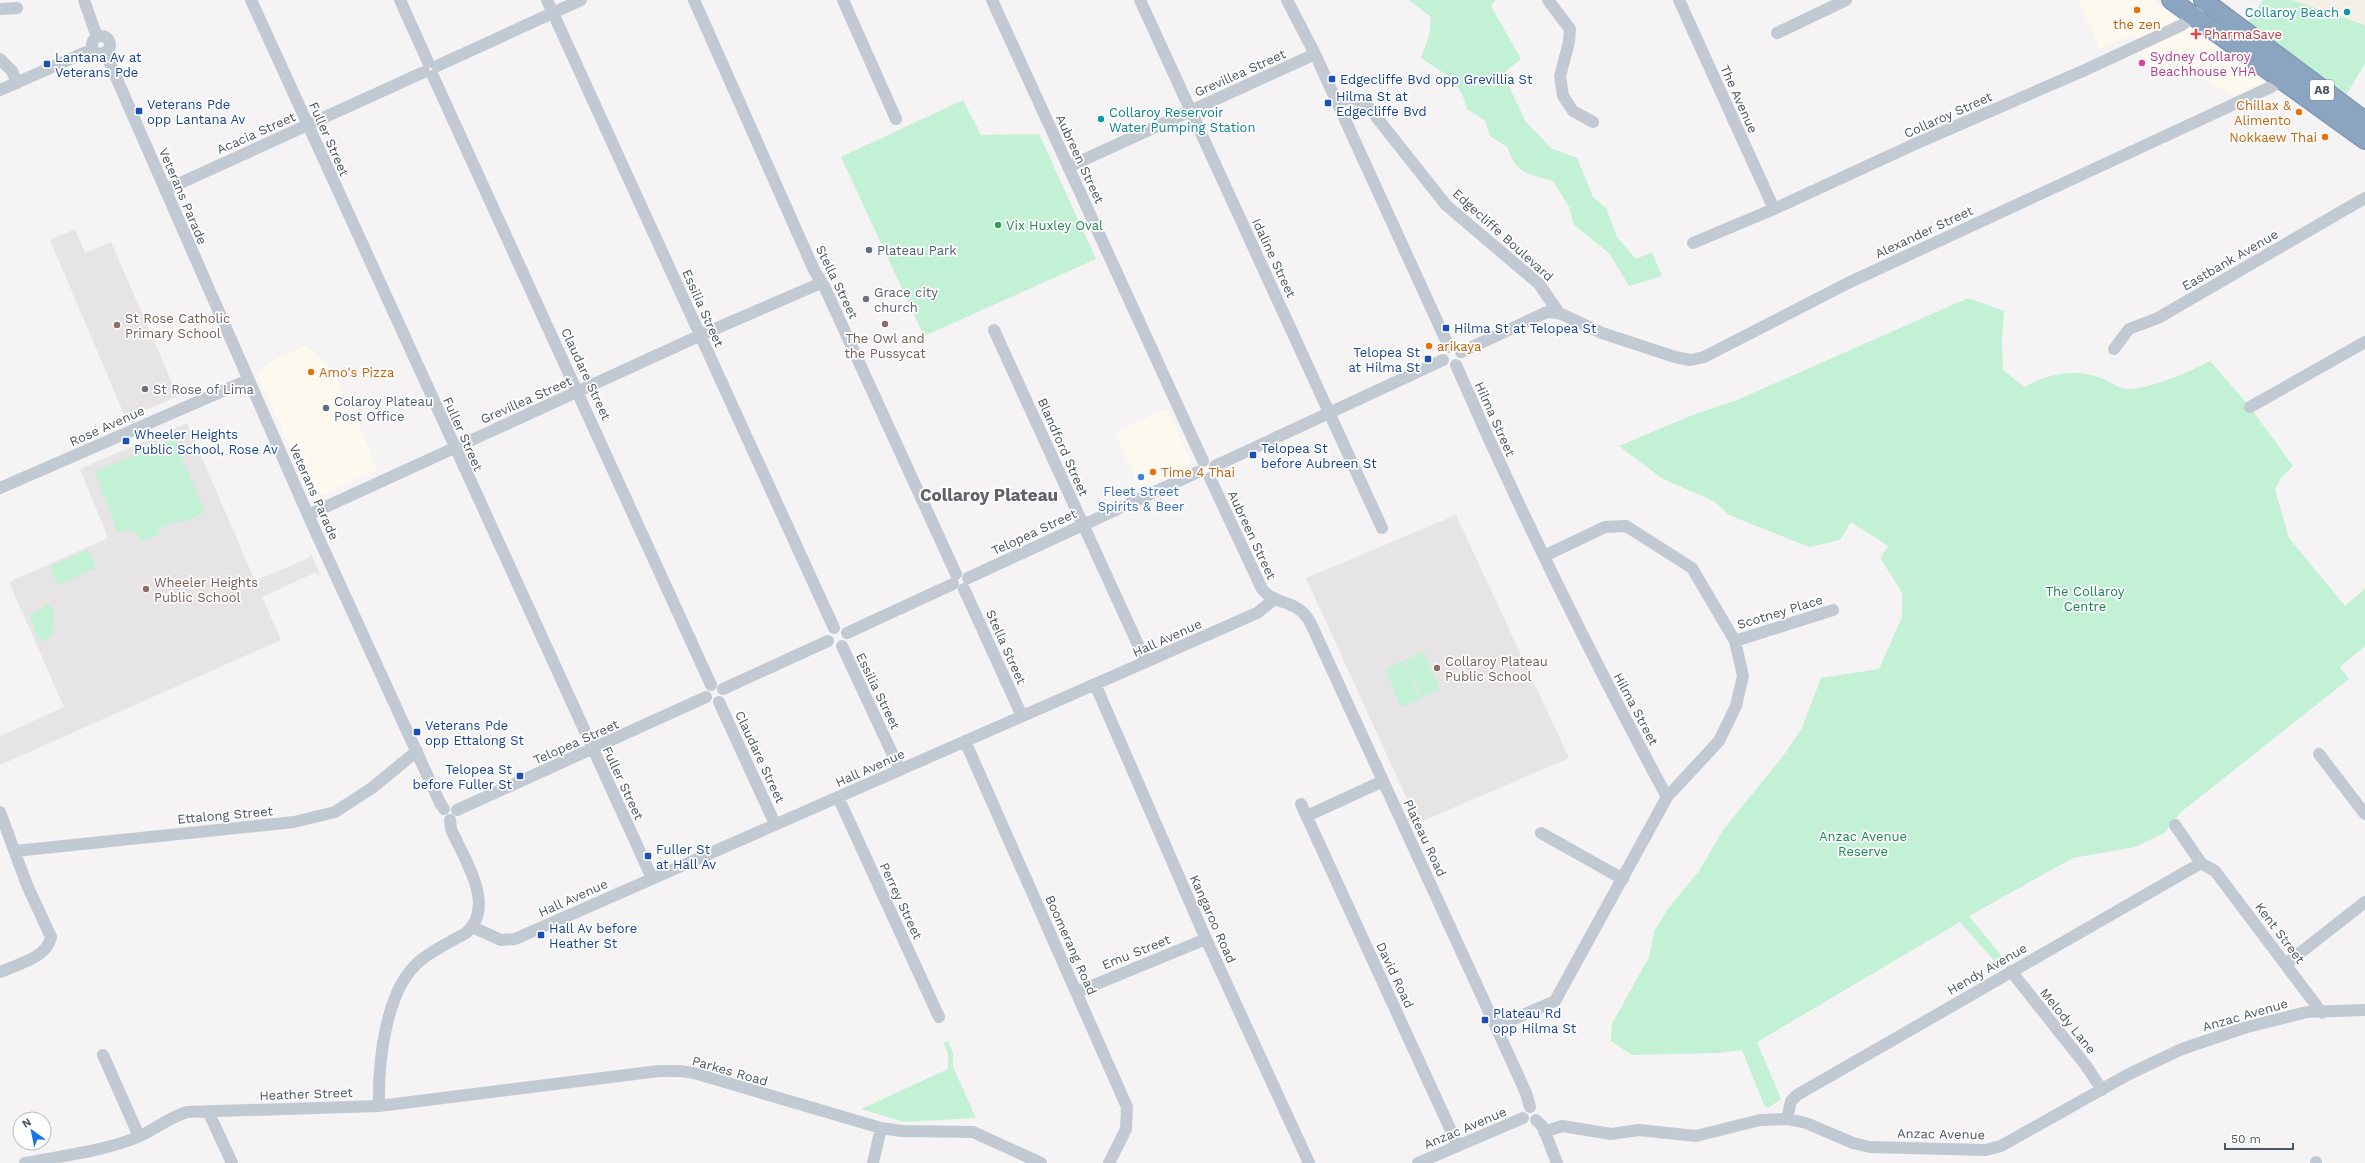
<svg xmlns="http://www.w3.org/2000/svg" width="2365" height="1163" viewBox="0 0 2365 1163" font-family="'Work Sans',sans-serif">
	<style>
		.commercial { fill: #fdf9ef }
		.education { fill: #e6e4e5 }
		.green { fill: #c3f1d5 }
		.sand { fill: #f5f0e5 }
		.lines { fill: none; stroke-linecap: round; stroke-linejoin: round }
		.highway-casing { stroke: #7690ad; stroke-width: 20 }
		.minor { stroke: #c1cad2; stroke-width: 12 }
		.highway { stroke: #8ba5c1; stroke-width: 18 }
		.food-dot { fill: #e8710a; stroke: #fff; stroke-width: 1.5 }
		.culture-dot { fill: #0f9aa8; stroke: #fff; stroke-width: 1.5 }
		.health-dot { fill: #e0444e; stroke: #fff; stroke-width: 1.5 }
		.hotel-dot { fill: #d1479c; stroke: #fff; stroke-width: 1.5 }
		.transit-dot { fill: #1a4fb4; stroke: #fff; stroke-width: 1.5 }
		.leisure-dot { fill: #2e9e5b; stroke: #fff; stroke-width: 1.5 }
		.service-dot { fill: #5c6f8a; stroke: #fff; stroke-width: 1.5 }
		.worship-dot { fill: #6b7280; stroke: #fff; stroke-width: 1.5 }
		.education-dot { fill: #8d6e63; stroke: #fff; stroke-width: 1.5 }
		.shop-dot { fill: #3f7fe0; stroke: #fff; stroke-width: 1.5 }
		.labels { text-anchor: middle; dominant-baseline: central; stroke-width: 3.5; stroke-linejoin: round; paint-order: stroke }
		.shield { fill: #fff; stroke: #808990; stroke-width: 1 }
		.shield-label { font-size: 12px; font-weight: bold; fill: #4a5661 }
		.culture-label { font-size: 13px; fill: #0d838f; stroke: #fff; text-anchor: end }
		.food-label { font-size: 13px; fill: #c56008; stroke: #fff; text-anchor: start }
		.health-label { font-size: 13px; fill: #be3a42; stroke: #fff; text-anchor: start }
		.hotel-label { font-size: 13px; fill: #b23c85; stroke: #fff; text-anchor: start }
		.transit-label { font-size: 13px; fill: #164399; stroke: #fff; text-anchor: start }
		.street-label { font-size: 13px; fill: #4a5661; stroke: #fff }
		.leisure-label { font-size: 13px; fill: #27864d; stroke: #fff; text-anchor: start }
		.service-label { font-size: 13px; fill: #4e5e75; stroke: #fff; text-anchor: start }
		.worship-label { font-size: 13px; fill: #5b616d; stroke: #fff; text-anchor: start }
		.education-label { font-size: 13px; fill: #785e54; stroke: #fff; text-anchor: start }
		.shop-label { font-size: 13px; fill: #366cbe; stroke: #fff }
		.park-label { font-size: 13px; fill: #17864f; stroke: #fff }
		.district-label { font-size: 17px; font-weight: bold; fill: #5f6368; stroke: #fff }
	</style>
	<rect width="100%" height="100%" fill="#f5f3f3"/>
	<path class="commercial" d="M2078,0H2153L2264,82L2232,96L2180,63L2153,75L2134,35L2100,49Z
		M306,345L333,370L378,469L336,488V491L316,497L300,461L290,449L256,372L278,358Z
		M1167,409L1192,464L1139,488L1115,432Z"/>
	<path class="education" d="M75,229L85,253L111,242L178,396L126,419L50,240Z
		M187,423L255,581L309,558L311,554L321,576L314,573L262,597L281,640L0,765V736L64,707L9,582L108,538L80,469Z
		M1456,515L1569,758L1418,823L1306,578Z"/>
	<path class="green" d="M1409,0H1495L1491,6L1521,59L1503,74L1526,122L1551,148L1577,158L1593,197L1606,208L1617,237L1636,259L1652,252L1662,276L1629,286L1609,253L1574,225L1569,207L1553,181C1527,173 1517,175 1507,147L1490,136L1485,121L1467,109C1459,78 1445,75 1421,58L1429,36L1431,17Z
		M2263,0H2293L2365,25V64L2346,95L2246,25Z
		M963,100L981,135L1039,134L1096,259L924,336L841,157Z
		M1968,298L2004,311L2002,340L2003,370L2024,387C2047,374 2076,368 2101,378C2108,381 2121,390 2129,389C2153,388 2189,372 2210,361L2250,407L2293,466L2281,478L2275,490L2289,538L2345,606L2365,589V646L2340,667L2349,679L2181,812L2164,833L2135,847L2073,858L1969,916L2005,960L1997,964L1960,922L1757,1042L1781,1099L1768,1108L1764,1105L1742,1050L1718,1053L1632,1055L1611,1041L1612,1024L1649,957L1654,932L1667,910L1699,871L1723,830L1783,756L1802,728L1821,678L1879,669L1902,617V592L1880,558L1888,546L1851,522L1840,540L1809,547L1729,515L1714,501L1663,479L1619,446L1690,416L1737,400Z
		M174,439L205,512L181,523L179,520L158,529L160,533L142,542L138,534L126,529L118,533L95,472Z
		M88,549L96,568L58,585L50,567Z
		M48,604L55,611L52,637L42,642L37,636L29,615Z
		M1424,652L1440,690L1421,698L1405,660Z
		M1404,661L1420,699L1401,707L1385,669Z
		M948,1041L953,1053V1067L976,1118L904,1122L861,1109L948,1069V1053L943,1043Z"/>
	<path class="sand" d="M2293,0H2365V25Z"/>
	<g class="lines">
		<g class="highway-casing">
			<path id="highway" d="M2171,0L2365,140
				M2203,0L2365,121"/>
		</g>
		<path class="minor" d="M84,0L97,37
			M251,0L652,878
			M400,0L428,62
			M547,0L834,628
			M694,0L814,270L825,288L956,574
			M843,0L896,119
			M992,0L1203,461
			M1140,0L1382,528
			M1287,0L1315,54L1449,347
			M1548,0L1570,29L1569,42L1560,76L1563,96L1573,111L1593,122
			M1679,0L1774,209
			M0,9L17,8
			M1777,33L1846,0
			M92 45a9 9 0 1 1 18 0a9 9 0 1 1-18 0Z
			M105,52L308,515L440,803L444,809
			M0,59L12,71L17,83
			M437,66L581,0
			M433,76L711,685
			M0,90L93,49
			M1336,101L1353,98L1366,104L1446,205L1539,284L1559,313
			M1068,167L1315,54
			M165,190L424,72
			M1693,243L1774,209L1915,144L2085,70L2182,25L2198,13
			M994,330L1146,662
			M2114,349L2129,329L2158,318L2365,198
			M1461,352L1547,312L1559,313L1602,333L1675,357L1691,360L1704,357L1848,283L2271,87L2285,76
			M1456,365C1520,512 1591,656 1667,797L1555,1001L1496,1027
			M2250,407L2365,342
			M1215,466L1443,360
			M1210,478L1262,589C1278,608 1297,597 1311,624L1496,1027L1526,1093L1530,1107
			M0,488L248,380
			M308,515L701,335L821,283
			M1544,556L1605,527L1626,526L1692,568L1735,641L1743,676L1736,706L1719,741L1667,797
			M968,578L1198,472
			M964,589L1022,716
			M847,633L953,584
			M1735,641L1833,610
			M842,646L900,770
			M1095,684L1206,939L1309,1163
			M723,689L828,641
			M719,702L775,824
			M965,741L1127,1107L1126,1129L1109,1163
			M2319,754L2365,814
			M838,797L939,1017
			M1301,804L1458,1146
			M457,810L706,697
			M0,812L27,885L51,937C47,958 18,964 0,972
			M1307,816L1383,781
			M2175,825L2201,863
			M1541,833L1623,879
			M15,851L294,822L335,812L372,788L417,751
			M472,927L501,940L515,939L1257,613L1275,599
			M2286,964L2365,902
			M2011,971L2087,1067L2102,1090
			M1077,992L1206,939
			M103,1055L139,1136
			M379,1106C378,1063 385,988 421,960C435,949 452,941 466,933C497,906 464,859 451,829L450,820
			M208,1111L232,1163
			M1787,1119L1791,1101L1797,1095L2201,863L2215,871L2322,1013
			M1536,1120L1543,1127L1557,1163
			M1544,1132L1562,1126L1611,1134L1639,1130L1696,1136L1760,1120L1787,1119L1806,1123L1853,1143L1870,1147L1986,1150L2001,1146L2129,1074L2182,1049L2247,1027L2307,1012L2365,1010
			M2316,1162V1163
			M25,1163C61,1156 98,1152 133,1139C152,1132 167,1118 187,1112L379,1106L659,1071H679L694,1073L881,1128L902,1131L973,1132L1041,1163
			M873,1163L881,1128
			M1418,1163L1523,1118"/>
		<use href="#highway" class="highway"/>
	</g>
	<g class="food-dot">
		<circle cx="2137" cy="10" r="4"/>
		<circle cx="2299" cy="112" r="4"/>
		<circle cx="2325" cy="137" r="4"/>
		<circle cx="1429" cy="346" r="4"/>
		<circle cx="311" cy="372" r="4"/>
		<circle cx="1153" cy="472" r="4"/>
	</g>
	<g class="culture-dot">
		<circle cx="2347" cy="12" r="4"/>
		<circle cx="1101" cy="119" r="4"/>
	</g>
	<path class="health-dot" d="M2194 28h4v4h4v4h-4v4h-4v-4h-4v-4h4z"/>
	<circle class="hotel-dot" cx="2142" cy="63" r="4"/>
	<g class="transit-dot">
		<rect x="43" y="60" width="8" height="8" rx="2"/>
		<rect x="1328" y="75" width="8" height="8" rx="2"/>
		<rect x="1324" y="99" width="8" height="8" rx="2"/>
		<rect x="135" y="107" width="8" height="8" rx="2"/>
		<rect x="1442" y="324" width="8" height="8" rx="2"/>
		<rect x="1424" y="355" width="8" height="8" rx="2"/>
		<rect x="122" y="437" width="8" height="8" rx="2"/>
		<rect x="1249" y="451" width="8" height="8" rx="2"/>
		<rect x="413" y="728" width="8" height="8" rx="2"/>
		<rect x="516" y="772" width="8" height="8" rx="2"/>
		<rect x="644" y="852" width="8" height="8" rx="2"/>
		<rect x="537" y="931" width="8" height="8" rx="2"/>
		<rect x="1481" y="1016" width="8" height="8" rx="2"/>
	</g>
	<circle class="leisure-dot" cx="998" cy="225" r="4"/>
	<g class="service-dot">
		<circle cx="869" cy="250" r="4"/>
		<circle cx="326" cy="408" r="4"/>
	</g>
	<g class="worship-dot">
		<circle cx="866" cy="299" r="4"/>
		<circle cx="145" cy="389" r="4"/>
	</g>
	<g class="education-dot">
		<circle cx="885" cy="324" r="4"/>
		<circle cx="117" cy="325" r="4"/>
		<circle cx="146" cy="589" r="4"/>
		<circle cx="1437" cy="668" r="4"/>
	</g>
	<circle class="shop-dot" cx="1141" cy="477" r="4"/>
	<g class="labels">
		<rect class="shield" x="2310" y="80" width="24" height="20" rx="3"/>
		<g class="shield-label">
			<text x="2322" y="90">A8</text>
		</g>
		<g class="culture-label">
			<text x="2339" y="12">Collaroy Beach</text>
			<text x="1109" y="112" text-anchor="start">Collaroy Reservoir<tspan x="1109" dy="15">Water Pumping Station</tspan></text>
		</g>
		<g class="food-label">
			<text x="2137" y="24" text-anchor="middle">the zen</text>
			<text x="2291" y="105" text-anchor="end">Chillax &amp;<tspan x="2291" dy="15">Alimento</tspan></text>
			<text x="2317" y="137" text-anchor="end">Nokkaew Thai</text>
			<text x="1437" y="346">arikaya</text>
			<text x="319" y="372">Amo's Pizza</text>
			<text x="1161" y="472">Time 4 Thai</text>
		</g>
		<g class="health-label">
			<text x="2204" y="34">PharmaSave</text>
		</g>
		<g class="hotel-label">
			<text x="2150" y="56">Sydney Collaroy<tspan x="2150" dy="15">Beachhouse YHA</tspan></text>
		</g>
		<g class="transit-label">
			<text x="55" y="57">Lantana Av at<tspan x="55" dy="15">Veterans Pde</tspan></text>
			<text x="1340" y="79">Edgecliffe Bvd opp Grevillia St</text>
			<text x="1336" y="96">Hilma St at<tspan x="1336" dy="15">Edgecliffe Bvd</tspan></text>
			<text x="147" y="104">Veterans Pde<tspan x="147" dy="15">opp Lantana Av</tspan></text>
			<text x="1454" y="328">Hilma St at Telopea St</text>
			<text x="1420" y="352" text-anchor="end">Telopea St<tspan x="1420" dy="15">at Hilma St</tspan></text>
			<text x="134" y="434">Wheeler Heights<tspan x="134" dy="15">Public School, Rose Av</tspan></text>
			<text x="1261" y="448">Telopea St<tspan x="1261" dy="15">before Aubreen St</tspan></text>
			<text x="425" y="725">Veterans Pde<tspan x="425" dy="15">opp Ettalong St</tspan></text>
			<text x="512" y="769" text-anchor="end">Telopea St<tspan x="512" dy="15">before Fuller St</tspan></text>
			<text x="656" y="849">Fuller St<tspan x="656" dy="15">at Hall Av</tspan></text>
			<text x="549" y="928">Hall Av before<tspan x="549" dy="15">Heather St</tspan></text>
			<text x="1493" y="1013">Plateau Rd<tspan x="1493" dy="15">opp Hilma St</tspan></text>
		</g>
		<g class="street-label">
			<text transform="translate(1240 73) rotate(-24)">Grevillea Street</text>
			<text transform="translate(1739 99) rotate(66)">The Avenue</text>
			<text transform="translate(1948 115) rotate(-24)">Collaroy Street</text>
			<text transform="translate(256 133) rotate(-24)">Acacia Street</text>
			<text transform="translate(329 139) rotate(66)">Fuller Street</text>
			<text transform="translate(1080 159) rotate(65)">Aubreen Street</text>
			<text transform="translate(183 196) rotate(67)">Veterans Parade</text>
			<text transform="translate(1924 232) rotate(-25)">Alexander Street</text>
			<text transform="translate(1503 235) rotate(42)">Edgecliffe Boulevard</text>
			<text transform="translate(1274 258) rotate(65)">Idaline Street</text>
			<text transform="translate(2230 260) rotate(-30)">Eastbank Avenue</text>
			<text transform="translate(837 282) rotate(64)">Stella Street</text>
			<text transform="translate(703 308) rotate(66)">Essilia Street</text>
			<text transform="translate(586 374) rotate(65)">Claudare Street</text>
			<text transform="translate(526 400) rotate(-24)">Grevillea Street</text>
			<text transform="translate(1495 419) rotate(66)">Hilma Street</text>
			<text transform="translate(107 426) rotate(-24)">Rose Avenue</text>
			<text transform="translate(463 434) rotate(66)">Fuller Street</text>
			<text transform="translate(1063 447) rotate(66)">Blandford Street</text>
			<text transform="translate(314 492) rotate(66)">Veterans Parade</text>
			<text transform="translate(1034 532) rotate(-25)">Telopea Street</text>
			<text transform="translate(1252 535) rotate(65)">Aubreen Street</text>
			<text transform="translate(1780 612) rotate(-17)">Scotney Place</text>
			<text transform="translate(1167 638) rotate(-24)">Hall Avenue</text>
			<text transform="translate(1006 647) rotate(66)">Stella Street</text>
			<text transform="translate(878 691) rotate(64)">Essilia Street</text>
			<text transform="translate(1636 709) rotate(62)">Hilma Street</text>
			<text transform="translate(576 742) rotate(-24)">Telopea Street</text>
			<text transform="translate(760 757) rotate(65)">Claudare Street</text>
			<text transform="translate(870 768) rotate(-24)">Hall Avenue</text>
			<text transform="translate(623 783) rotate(65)">Fuller Street</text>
			<text transform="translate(225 815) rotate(-5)">Ettalong Street</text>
			<text transform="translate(1425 838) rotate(65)">Plateau Road</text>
			<text transform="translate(573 898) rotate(-24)">Hall Avenue</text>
			<text transform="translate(901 901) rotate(65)">Perrey Street</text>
			<text transform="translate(1213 919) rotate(66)">Kangaroo Road</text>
			<text transform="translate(2280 933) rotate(53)">Kent Street</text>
			<text transform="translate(1071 945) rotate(66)">Boomerang Road</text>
			<text transform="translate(1136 952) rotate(-22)">Emu Street</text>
			<text transform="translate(1987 969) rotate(-30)">Hendy Avenue</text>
			<text transform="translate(1395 975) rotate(65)">David Road</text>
			<text transform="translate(2245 1015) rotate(-16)">Anzac Avenue</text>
			<text transform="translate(2068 1021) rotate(51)">Melody Lane</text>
			<text transform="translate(730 1071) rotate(16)">Parkes Road</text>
			<text transform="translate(306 1094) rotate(-2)">Heather Street</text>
			<text transform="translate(1465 1128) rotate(-23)">Anzac Avenue</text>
			<text transform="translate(1941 1134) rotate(1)">Anzac Avenue</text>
		</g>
		<g class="leisure-label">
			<text x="1006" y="225">Vix Huxley Oval</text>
		</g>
		<g class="service-label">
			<text x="877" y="250">Plateau Park</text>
			<text x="334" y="401">Colaroy Plateau<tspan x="334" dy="15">Post Office</tspan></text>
		</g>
		<g class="worship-label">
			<text x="874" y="292">Grace city<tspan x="874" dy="15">church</tspan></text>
			<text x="153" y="389">St Rose of Lima</text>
		</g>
		<g class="education-label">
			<text x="125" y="318">St Rose Catholic<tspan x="125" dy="15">Primary School</tspan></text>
			<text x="885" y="338" text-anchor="middle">The Owl and<tspan x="885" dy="15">the Pussycat</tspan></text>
			<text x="154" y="582">Wheeler Heights<tspan x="154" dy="15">Public School</tspan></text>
			<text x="1445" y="661">Collaroy Plateau<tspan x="1445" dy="15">Public School</tspan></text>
		</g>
		<g class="shop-label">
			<text x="1141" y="491">Fleet Street<tspan x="1141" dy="15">Spirits &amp; Beer</tspan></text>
		</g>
		<g class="park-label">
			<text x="2085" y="591">The Collaroy<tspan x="2085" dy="15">Centre</tspan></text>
			<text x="1863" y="836">Anzac Avenue<tspan x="1863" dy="15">Reserve</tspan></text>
		</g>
		<g class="district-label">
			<text x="989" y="495">Collaroy Plateau</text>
		</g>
	</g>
	<g transform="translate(32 1131) rotate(327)"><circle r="19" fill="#ffffff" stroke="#b7bbc0"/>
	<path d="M0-3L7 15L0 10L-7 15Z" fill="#1a73e8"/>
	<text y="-6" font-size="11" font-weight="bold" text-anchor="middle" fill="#4a5661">N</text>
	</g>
	<path d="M2225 1143v6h68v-6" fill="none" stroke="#4a5661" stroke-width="2"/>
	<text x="2231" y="1143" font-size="12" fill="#4a5661" stroke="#ffffff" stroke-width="3" paint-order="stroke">50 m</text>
</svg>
